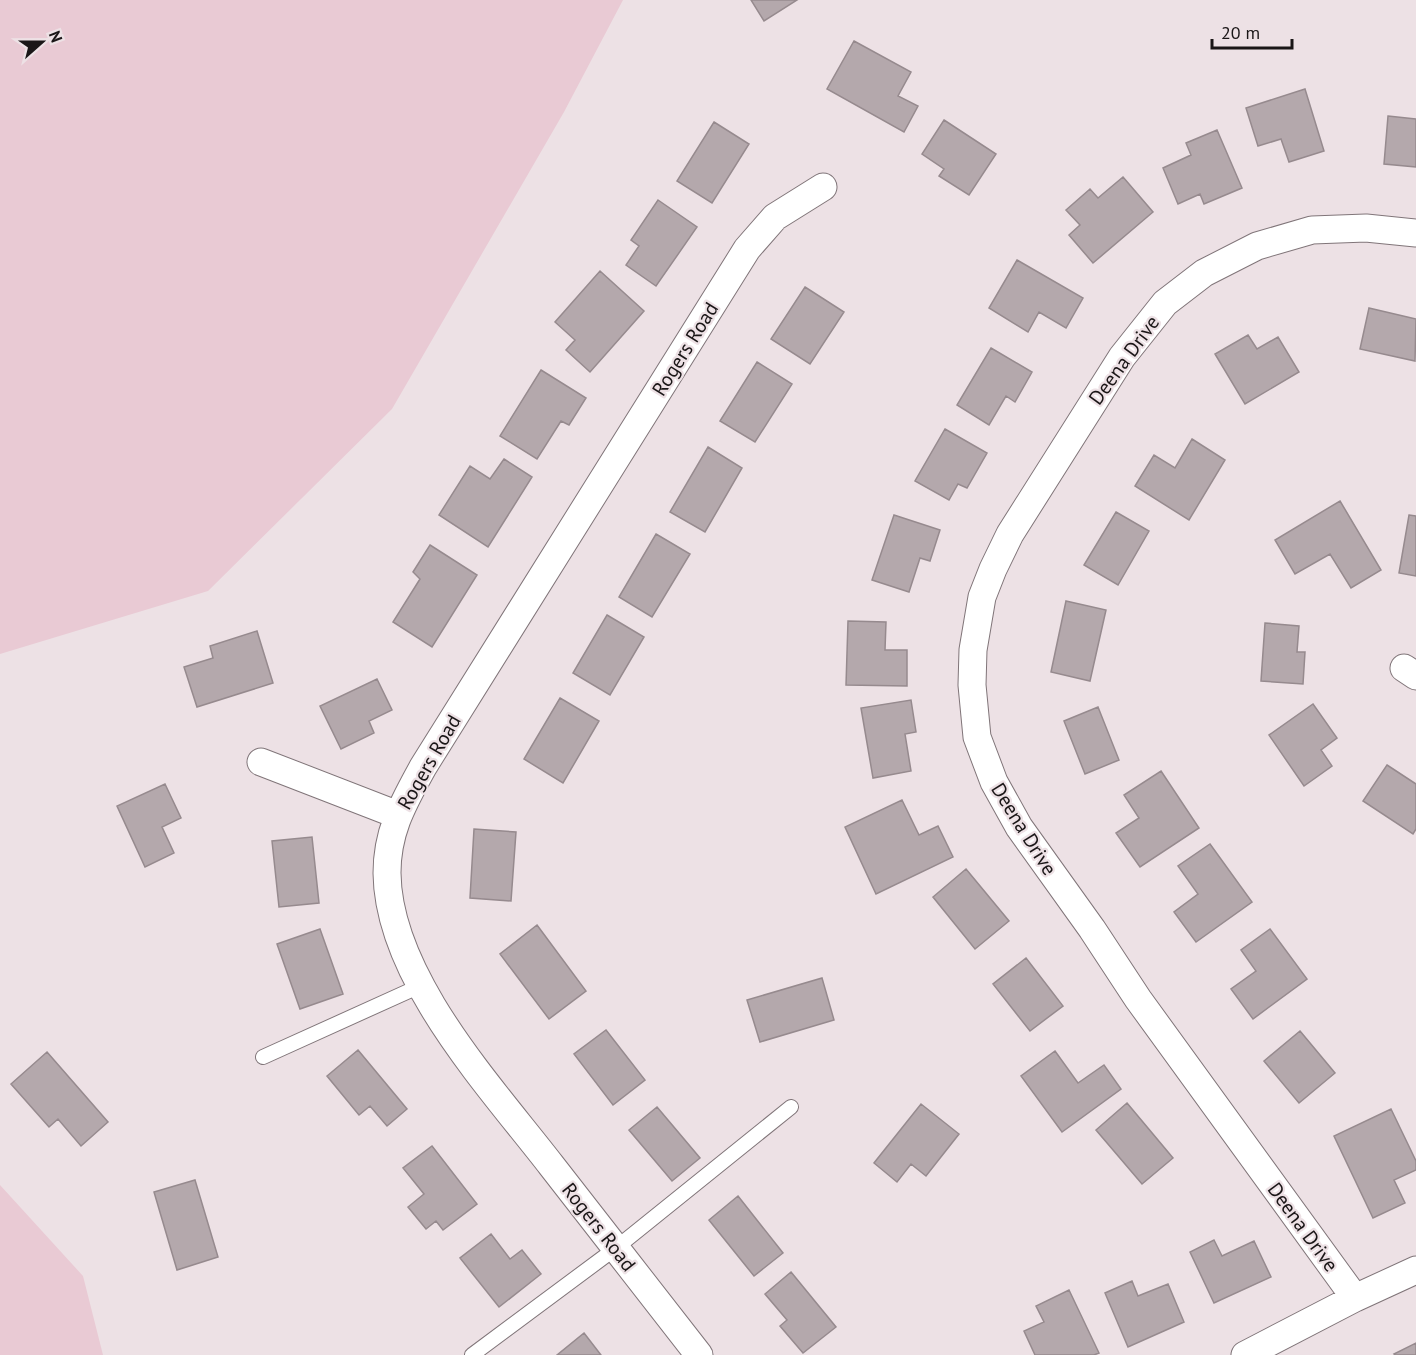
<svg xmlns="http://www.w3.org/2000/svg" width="1416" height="1355" viewBox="0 0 1416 1355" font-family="'PT Sans',sans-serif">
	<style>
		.green { fill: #e9cad4 }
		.building { fill: #b4a8ac; stroke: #968a8e; stroke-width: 1.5 }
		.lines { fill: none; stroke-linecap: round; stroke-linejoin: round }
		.service-casing { stroke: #807579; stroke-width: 16 }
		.minor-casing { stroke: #807579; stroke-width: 29 }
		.service { stroke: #fff; stroke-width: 14 }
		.minor { stroke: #fff; stroke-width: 27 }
		.labels { text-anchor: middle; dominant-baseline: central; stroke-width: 4.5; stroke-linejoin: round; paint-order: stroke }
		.street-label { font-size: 20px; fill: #1a1617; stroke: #ede1e5 }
	</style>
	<rect width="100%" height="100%" fill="#ede1e5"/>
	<path class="green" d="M0,0H623L564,112L392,409L208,591L0,654Z
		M0,1185L83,1276L103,1355H0Z"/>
	<path class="building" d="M751,0H797L764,21Z
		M854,41L911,72L898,96L918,106L904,132L827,89Z
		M1305,89L1324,151L1289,162L1281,139L1258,146L1246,108Z
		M1388,116L1416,119V167L1384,164Z
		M944,120L996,154L969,195L939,176L944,169L922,154Z
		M714,122L749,144L712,203L677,181Z
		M1217,130L1242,188L1204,204L1200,194L1178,204L1163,168L1191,155L1186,143Z
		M1123,177L1153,212L1093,263L1069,235L1080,225L1066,210L1090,189L1098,198Z
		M658,200L697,227L656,286L626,265L639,246L631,240Z
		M1017,260L1083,298L1066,328L1039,312L1028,332L989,308Z
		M600,271L644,311L590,372L566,350L575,340L555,322Z
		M805,287L844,312L810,364L771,339Z
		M1369,308L1416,319L1415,361L1360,349Z
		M1248,335L1257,349L1278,337L1299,372L1245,404L1215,354Z
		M991,348L1032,372L1015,402L1006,396L989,425L957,405Z
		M757,362L792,384L755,442L720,421Z
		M541,370L586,398L569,425L561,421L537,459L500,436Z
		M945,429L987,453L967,488L958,484L949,500L915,481Z
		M1192,439L1225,460L1189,520L1135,486L1154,455L1175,468Z
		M708,447L742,468L705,532L670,512Z
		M504,459L532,477L488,547L439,515L470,466L490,479Z
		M1340,501L1381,570L1351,588L1330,554L1295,574L1275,540Z
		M1116,512L1149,531L1118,585L1084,565Z
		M894,515L940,530L930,561L920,558L909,592L872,580Z
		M1409,515L1416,516V576L1399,573Z
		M656,534L690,554L652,617L619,597Z
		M430,545L477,575L432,647L393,622L420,579L413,572Z
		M1066,601L1106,610L1090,681L1051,672Z
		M607,615L644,637L610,695L573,673Z
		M848,621L886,622L885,650H907V686L846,685Z
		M1265,623L1299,626L1297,652H1305L1303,684L1261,681Z
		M257,631L273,683L197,707L184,667L213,658L210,646Z
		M377,679L392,710L369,721L374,733L341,749L320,706Z
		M560,698L599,721L563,783L524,759Z
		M911,700L916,732L905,734L911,771L873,778L861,708Z
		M1313,704L1337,738L1321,750L1332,766L1304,786L1269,735Z
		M1098,707L1119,760L1085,774L1064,721Z
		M1387,765L1416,784V829L1413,834L1363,801Z
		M1161,771L1199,828L1140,867L1116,833L1139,818L1124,795Z
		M165,784L181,818L162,827L174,853L145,867L117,806Z
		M902,800L919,835L938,826L953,857L876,894L845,827Z
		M474,829L516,832L511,901L470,898Z
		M312,837L319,903L279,907L272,841Z
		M1210,844L1252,902L1196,942L1174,912L1198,894L1178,866Z
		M966,869L1009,921L975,949L933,897Z
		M537,925L586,991L549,1019L500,954Z
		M320,929L343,994L300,1009L277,944Z
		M1270,929L1307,979L1253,1019L1231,989L1256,971L1241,950Z
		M1026,958L1063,1006L1030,1031L993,984Z
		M822,978L834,1020L760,1042L747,1000Z
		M606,1030L645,1080L613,1105L574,1054Z
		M1300,1031L1335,1073L1299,1103L1264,1061Z
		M358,1050L407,1109L387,1126L370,1106L359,1115L327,1076Z
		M1055,1051L1078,1083L1104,1065L1121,1089L1062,1132L1021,1076Z
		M47,1052L108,1122L81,1146L58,1119L49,1127L11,1084Z
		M1127,1103L1173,1158L1142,1184L1096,1130Z
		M921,1104L959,1134L926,1176L911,1164L897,1182L874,1163Z
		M657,1107L700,1158L672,1181L629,1130Z
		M1391,1109L1416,1161V1170L1394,1180L1405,1203L1373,1218L1334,1136Z
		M432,1146L477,1204L443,1230L436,1221L426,1229L408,1207L424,1194L403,1168Z
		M195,1180L218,1257L177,1270L154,1192Z
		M738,1196L783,1253L754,1276L709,1220Z
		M491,1234L510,1259L522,1250L541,1274L499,1307L460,1258Z
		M1214,1240L1222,1256L1254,1241L1271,1277L1214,1303L1190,1252Z
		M791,1272L836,1327L803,1353L780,1326L787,1320L765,1294Z
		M1132,1281L1138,1296L1168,1284L1184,1322L1128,1347L1105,1293Z
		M1069,1290L1099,1353L1094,1355H1035L1024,1331L1044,1322L1036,1306Z
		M584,1333L601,1355H557Z
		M1416,1343V1355H1395L1394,1354Z"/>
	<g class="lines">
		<g class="service-casing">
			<path id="service" d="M263,1057L420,986
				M472,1355L616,1248L791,1107"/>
		</g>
		<g class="minor-casing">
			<path id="minor" d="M1404,668L1416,676
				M261,762L398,815
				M1355,1298L1138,999L1092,929L1019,827L994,782L977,737L972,685L973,650L982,597L993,569L1010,534L1122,357L1165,303L1204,273L1257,246L1312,230L1366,228L1416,233
				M699,1355C650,1292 600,1228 551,1165C490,1086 388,977 387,873C387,830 404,802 423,767L747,249L775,217L823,187
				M1245,1355L1355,1298L1416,1270"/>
		</g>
		<use href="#service" class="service"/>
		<use href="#minor" class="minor"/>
	</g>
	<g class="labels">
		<g class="street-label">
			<text transform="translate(685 349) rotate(-58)">Rogers Road</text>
			<text transform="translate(1124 360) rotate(-54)">Deena Drive</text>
			<text transform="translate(429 762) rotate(-60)">Rogers Road</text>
			<text transform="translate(1024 829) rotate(58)">Deena Drive</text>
			<text transform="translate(599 1227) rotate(52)">Rogers Road</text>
			<text transform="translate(1303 1227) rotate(54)">Deena Drive</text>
		</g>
	</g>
	<g transform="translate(42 42) rotate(69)" stroke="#ede1e5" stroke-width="4.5" paint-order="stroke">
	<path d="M0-4.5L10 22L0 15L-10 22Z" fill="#1a1617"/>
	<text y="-9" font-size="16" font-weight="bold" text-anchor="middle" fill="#1a1617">N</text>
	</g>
	<path d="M1212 39v9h80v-9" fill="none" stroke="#1a1617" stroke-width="3"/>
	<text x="1221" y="39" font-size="18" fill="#1a1617" stroke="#ede1e5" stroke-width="4.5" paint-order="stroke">20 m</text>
</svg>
